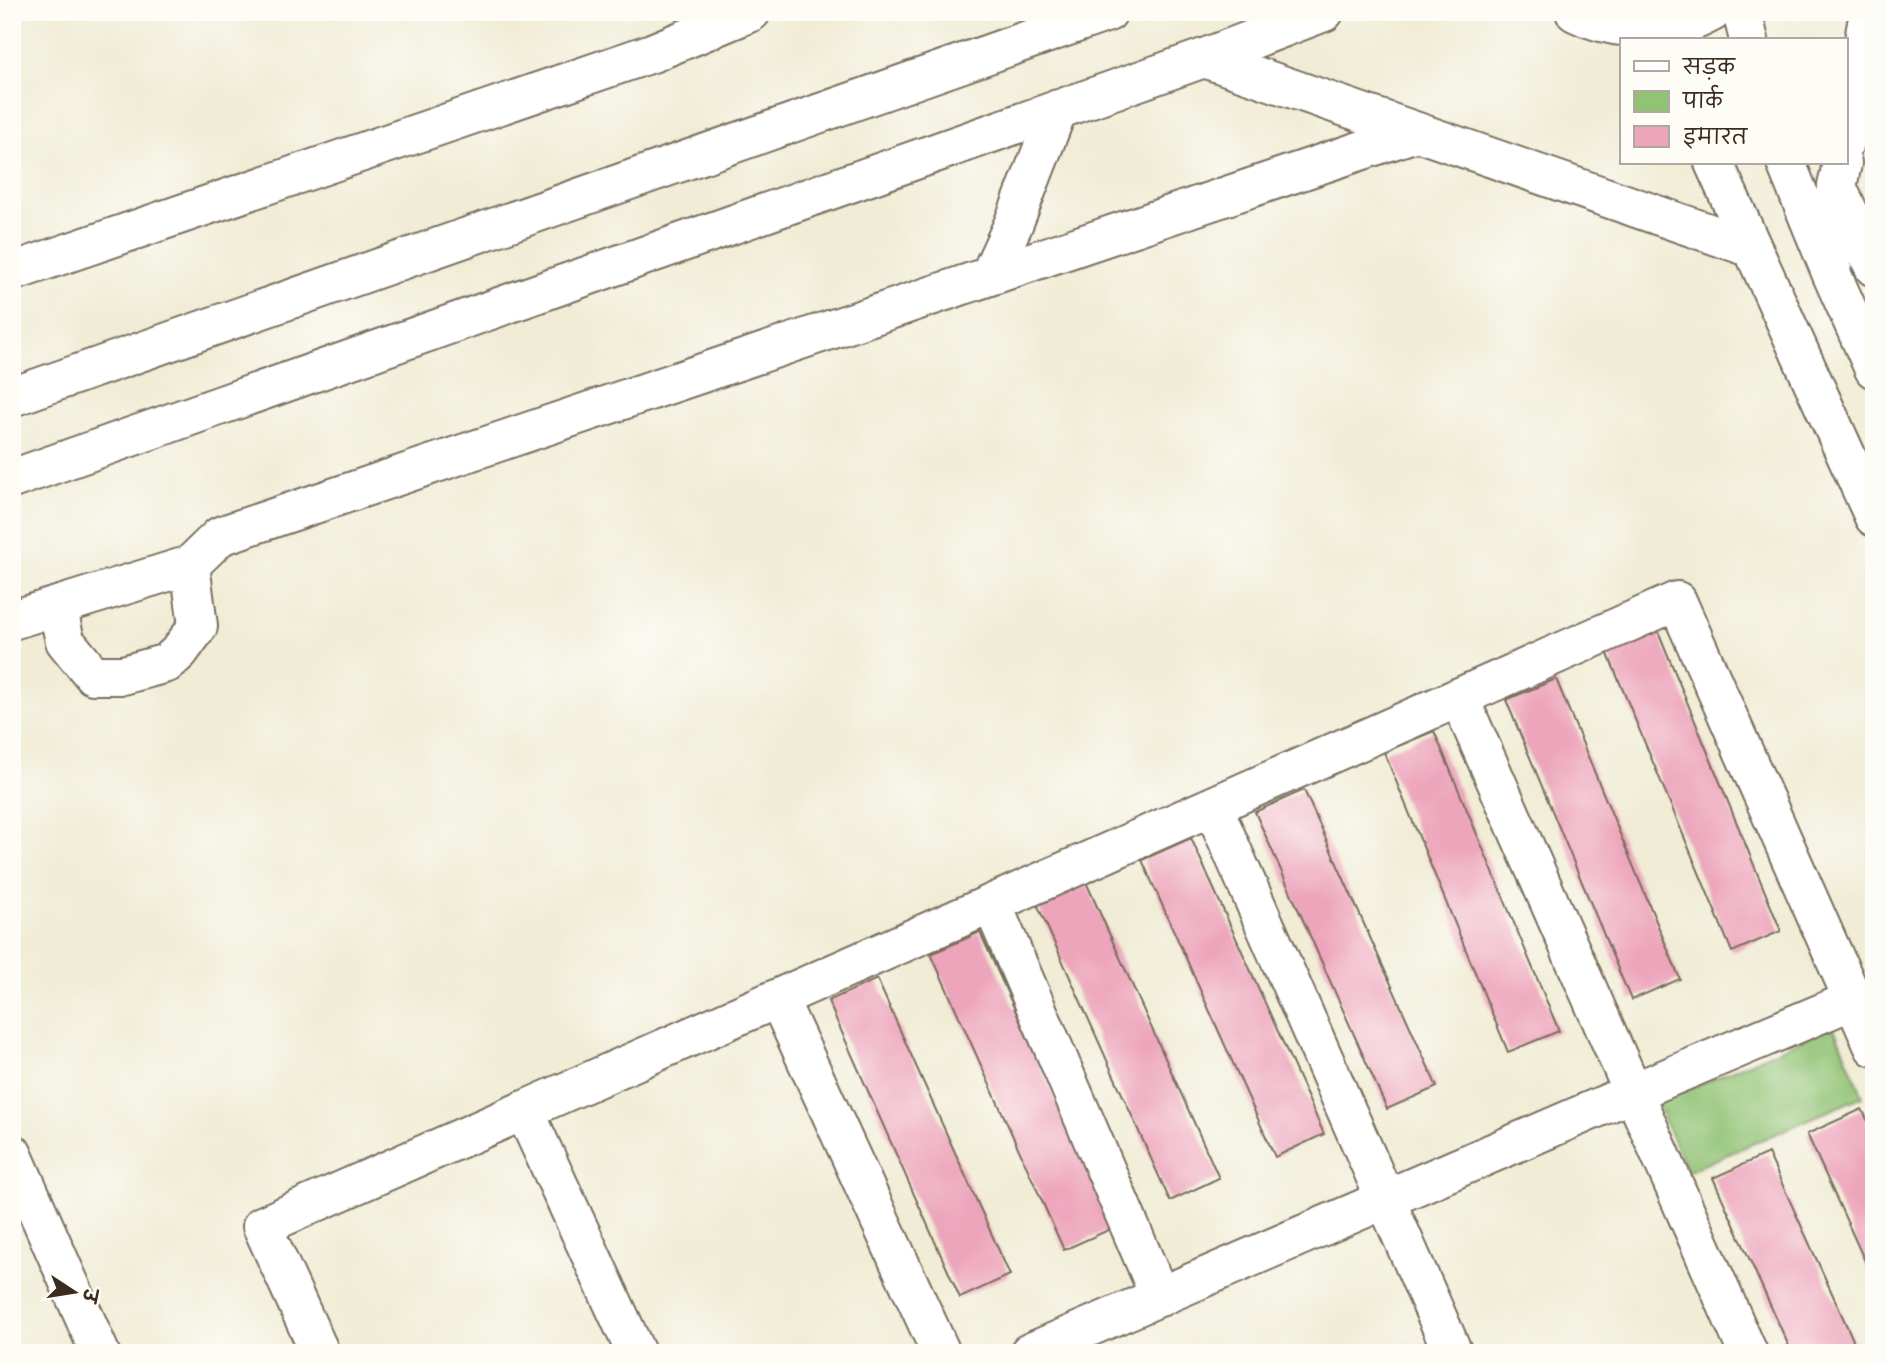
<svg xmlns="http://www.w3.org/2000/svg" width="1886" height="1365" viewBox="0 0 1886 1365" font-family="Mali,'Playpen Sans Deva',sans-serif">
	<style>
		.green { fill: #91c374; stroke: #667649; stroke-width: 2 }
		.building { fill: #eda5bc }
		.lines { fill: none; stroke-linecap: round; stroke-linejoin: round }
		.minor-casing { stroke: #7a6e5e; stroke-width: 42 }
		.major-casing { stroke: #7a6e5e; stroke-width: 42 }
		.highway-casing { stroke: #7a6e5e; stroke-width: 42 }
		.minor { stroke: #fff; stroke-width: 38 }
		.major { stroke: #fff; stroke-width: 38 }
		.highway { stroke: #fff; stroke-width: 38 }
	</style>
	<rect width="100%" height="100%" fill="#fdfcf7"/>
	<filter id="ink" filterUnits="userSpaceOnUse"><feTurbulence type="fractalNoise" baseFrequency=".0143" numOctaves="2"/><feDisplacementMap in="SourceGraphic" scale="14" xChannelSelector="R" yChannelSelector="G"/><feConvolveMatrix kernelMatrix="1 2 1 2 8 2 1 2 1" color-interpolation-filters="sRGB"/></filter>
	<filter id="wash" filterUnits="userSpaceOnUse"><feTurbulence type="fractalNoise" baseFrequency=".00686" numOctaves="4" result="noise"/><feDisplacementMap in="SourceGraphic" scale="28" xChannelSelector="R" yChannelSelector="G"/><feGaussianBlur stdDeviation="1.57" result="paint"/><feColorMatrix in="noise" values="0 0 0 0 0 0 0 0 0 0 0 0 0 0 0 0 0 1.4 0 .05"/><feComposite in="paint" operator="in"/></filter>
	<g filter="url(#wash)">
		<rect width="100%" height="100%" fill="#f0ecd5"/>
		<path class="green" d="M1833,1026L1863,1096L1687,1172L1657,1103Z"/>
		<g id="blocks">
			<path class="building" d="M1658,631L1781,931L1732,952L1607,652Z
				M1556,679L1680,979L1631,1000L1506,700Z
				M1434,731L1559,1031L1508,1052L1384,752Z
				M1304,790L1437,1087L1387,1109L1255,812Z
				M1191,838L1324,1134L1275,1157L1142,860Z
				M1086,882L1219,1178L1170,1201L1037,904Z
				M980,932L1113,1228L1064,1250L931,954Z
				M877,979L1010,1275L960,1298L828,1001Z
				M1862,1109L1874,1134V1281L1807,1134Z
				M1768,1153L1836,1302L1859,1353H1792L1758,1278L1713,1178Z"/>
		</g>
	</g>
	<g filter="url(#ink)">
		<use href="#blocks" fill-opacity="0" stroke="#7a6e5e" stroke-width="2"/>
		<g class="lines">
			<g class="minor-casing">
				<path id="minor" d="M1837,187L1874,267
					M12,272L652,53L751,12
					M57,606L65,641L93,675H123L167,663L179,652L198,626L190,565
					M12,620L190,565L220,536L1416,132
					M1459,697L1748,1353
					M1213,807L1453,1353
					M992,904L1160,1297
					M778,998L941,1353
					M524,1110L636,1353
					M12,1153L100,1353
					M320,1353L262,1226L1677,601L1874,1047
					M1029,1353L1634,1092L1853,1000"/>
			</g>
			<g class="major-casing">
				<path id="major" d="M1742,12L1749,40
					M1846,140L1869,12
					M1714,163L1874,517
					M1786,163L1832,275L1874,369
					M1832,265L1837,187L1842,163"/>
			</g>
			<g class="highway-casing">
				<path id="highway" d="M1575,12C1608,29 1651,31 1687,23C1695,21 1704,16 1712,12
					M1204,58L1752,248
					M990,275L1013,225L1058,109
					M12,397L1108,12
					M12,479L1204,58L1324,12"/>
			</g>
			<use href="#minor" class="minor"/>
			<use href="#major" class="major"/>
			<use href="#highway" class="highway"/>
		</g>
	</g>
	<rect width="1886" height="1365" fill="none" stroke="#fdfcf7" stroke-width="42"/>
	<rect x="1620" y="38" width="228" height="126" fill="#fdfcf7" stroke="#afa8a0" stroke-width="2"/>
	<rect x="1634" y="61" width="35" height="10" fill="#ffffff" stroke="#afa8a0" stroke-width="2"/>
	<text x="1683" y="74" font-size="21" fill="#3b2a1e">सड़क</text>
	<rect x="1634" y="91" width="35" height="21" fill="#91c374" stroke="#afa8a0" stroke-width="2"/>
	<text x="1683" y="108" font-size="21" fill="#3b2a1e">पार्क</text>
	<rect x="1634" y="126" width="35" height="21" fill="#eda5bc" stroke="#afa8a0" stroke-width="2"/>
	<text x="1683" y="144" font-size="21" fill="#3b2a1e">इमारत</text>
	<g transform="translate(74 1292) rotate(102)" stroke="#fdfcf7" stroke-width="5" paint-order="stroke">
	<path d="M0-5L12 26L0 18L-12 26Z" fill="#3b2a1e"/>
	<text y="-10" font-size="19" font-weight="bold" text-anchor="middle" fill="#3b2a1e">उ</text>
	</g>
</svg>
